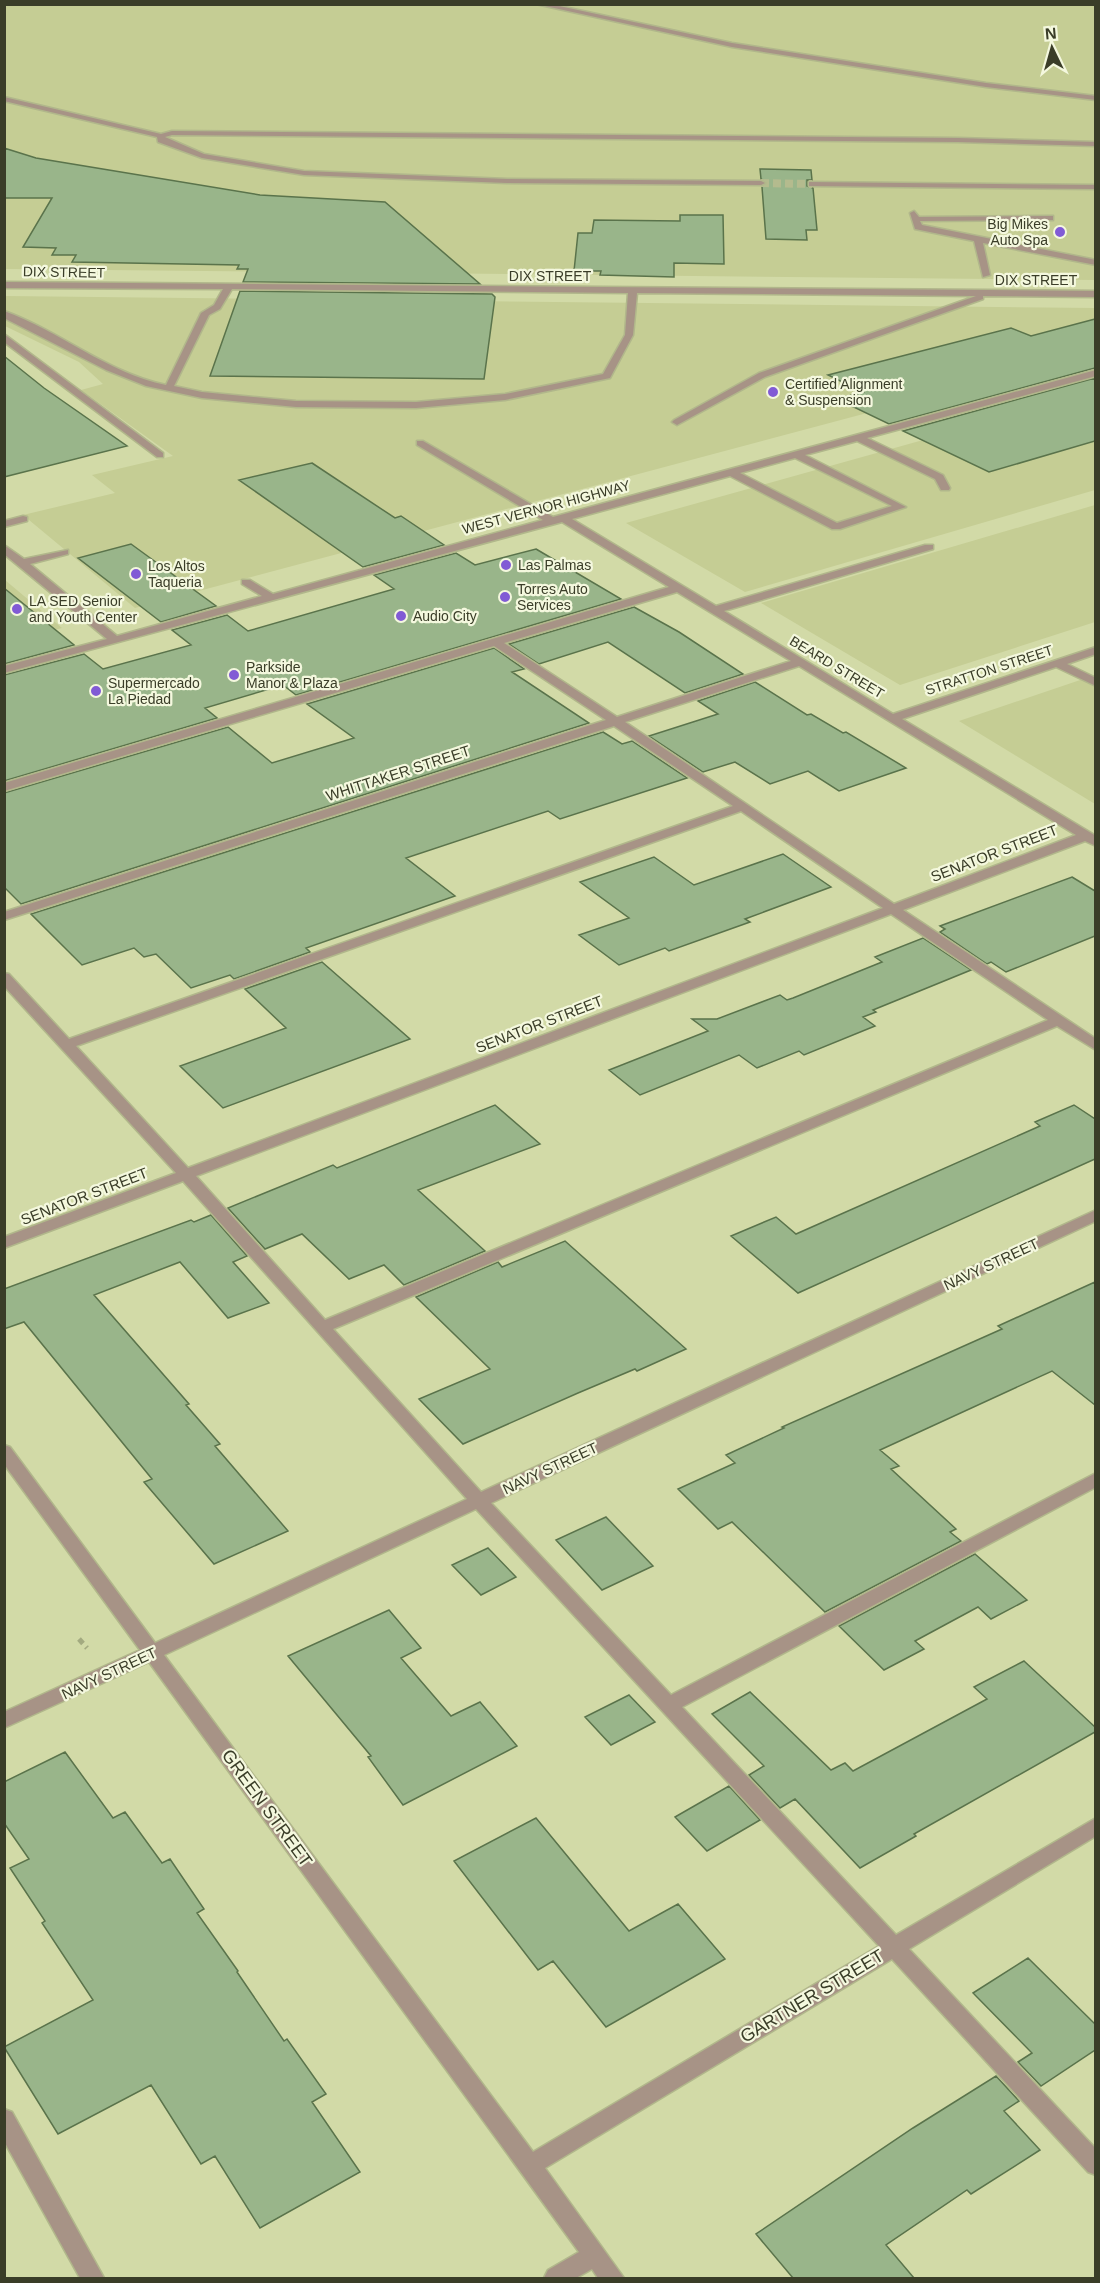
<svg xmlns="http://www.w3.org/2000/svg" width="1100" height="2283" viewBox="0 0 1100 2283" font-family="Helvetica,sans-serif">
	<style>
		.built { fill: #c5cd94 }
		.building { fill: #99b58a; stroke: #5a734b; stroke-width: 1.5 }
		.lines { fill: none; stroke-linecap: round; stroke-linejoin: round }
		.minor-tunnel { stroke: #b4bb8e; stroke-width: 8; stroke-dasharray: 8 4; stroke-linecap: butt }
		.minor-casing { stroke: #b1b78b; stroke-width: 3 }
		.path { stroke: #a3aa80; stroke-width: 5; stroke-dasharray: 6 4.5; stroke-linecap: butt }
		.minor { fill: #a79386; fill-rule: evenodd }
		.poi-dot { fill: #815bd5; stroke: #f4f8de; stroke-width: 2 }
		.labels { text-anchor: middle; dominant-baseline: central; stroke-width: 4.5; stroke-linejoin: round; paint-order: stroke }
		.far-poi-label { font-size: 14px; fill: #3a3d28; stroke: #f4f8de; text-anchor: start }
		.far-street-label { font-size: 14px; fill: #3a3d28; stroke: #f4f8de }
		.street-label { font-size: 15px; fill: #3a3d28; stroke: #f4f8de }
		.near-street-label { font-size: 18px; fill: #3a3d28; stroke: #f4f8de }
	</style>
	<rect width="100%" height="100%" fill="#d2daa7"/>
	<path class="built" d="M5,5H1095V280L5,269Z
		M5,296L1095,308L1096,352L135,608L23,515L115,493L92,475L173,456L81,390L103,384L79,362L5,326Z
		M1095,392V490L745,592L626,523Z
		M1095,505V622L900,685L761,603Z
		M5,580L62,628L4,643Z
		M1095,675V804L959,721Z"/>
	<path class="building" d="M4,148L36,158L260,195L385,202L480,284L243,282L248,269H237L239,265L72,262L76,255H52L56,248L23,247L52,198H4Z
		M760,169L811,170L812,180H807V186L813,188L817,230H806L807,240L766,239L762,187L767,182L761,179Z
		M680,215H723L724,264L674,263V277L600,275L601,271H574L578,233H592L594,220L680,221Z
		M240,291L492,294L495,297L484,379L210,376Z
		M1095,319V368L889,424L837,399L863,392L828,375L1011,328L1031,336Z
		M4,356L44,388L127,446L4,477Z
		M1095,378V441L989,472L903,431Z
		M312,463L395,518L401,516L444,545L363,567L239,480Z
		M131,544L216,606L161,622L78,558Z
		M536,549L621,599L296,695L283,685L205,708L217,718L4,781V675L84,654L103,669L191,645L172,630L227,615L248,631L394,589L374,575L456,553L475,565Z
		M4,588L74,645L4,664Z
		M634,607L679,632L743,674L685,693L608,642L539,664L509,644Z
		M494,648L524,669L512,672L589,723L21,904L4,887V793L228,727L272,763L354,738L307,704Z
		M755,682L807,715L811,714L843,733L846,732L906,768L839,791L808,771L770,784L735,762L703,772L649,736L718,714L698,701Z
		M603,732L622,744L632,741L687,778L560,819L548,811L406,858L455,896L306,948L310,952L234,979L230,975L191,988L156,954L144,957L134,948L82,965L31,914Z
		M783,854L831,887L745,919L750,922L669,951L665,948L619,965L579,935L629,918L580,882L654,857L694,885Z
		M1072,877L1095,891V936L1006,972L991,962L987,964L940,932L945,929L940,926Z
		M923,938L971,970L873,1010L876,1012L863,1017L875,1026L804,1055L799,1051L757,1068L739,1055L640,1095L609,1070L708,1031L692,1019H717L780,995L787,1000L793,998L882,962L875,957Z
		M322,962L410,1039L223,1108L180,1066L286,1028L245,989Z
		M495,1105L540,1144L418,1190L485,1251L404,1285L384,1265L349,1279L302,1234L265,1249L228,1208L333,1165L337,1168Z
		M1074,1105L1095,1119V1159L798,1293L731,1236L776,1217L796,1234L1040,1126L1035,1122Z
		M211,1215L247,1256L233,1262L269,1303L228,1318L180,1262L94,1295L189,1404L186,1405L220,1444L215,1446L288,1531L214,1564L144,1482L152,1479L24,1322L4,1329V1289L191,1220L194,1222Z
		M565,1241L686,1349L637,1371L635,1369L578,1393L463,1444L419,1399L490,1369L416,1297L498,1262L502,1267Z
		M1095,1282V1405L1052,1371L880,1450L899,1466L891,1469L956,1529L950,1532L961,1541L825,1612L732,1522L718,1529L678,1489L735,1463L726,1455L784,1428L782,1427L1002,1329L998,1326Z
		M606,1517L653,1566L602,1590L556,1540Z
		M488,1548L516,1577L481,1595L452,1565Z
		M975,1554L1027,1600L991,1619L978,1607L915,1641L924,1649L884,1670L839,1626Z
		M389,1610L421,1648L401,1658L451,1716L480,1702L517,1746L403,1805L368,1757L371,1756L288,1656Z
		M1024,1661L1095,1727V1732L914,1834L916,1836L860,1868L795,1799L780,1808L749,1775L764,1766L712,1714L750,1692L831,1770L845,1763L853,1771L987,1699L974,1687Z
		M629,1695L655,1722L611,1745L585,1717Z
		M65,1752L113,1818L125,1812L162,1863L170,1859L204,1909L197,1913L238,1971L237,1972L284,2041L287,2039L326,2094L312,2102L360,2172L260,2228L215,2156L201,2164L151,2085L58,2134L4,2047L93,2000L42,1923L45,1921L10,1868L29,1859L4,1823V1782Z
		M729,1786L760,1820L707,1851L675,1817Z
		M536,1818L629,1931L678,1904L725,1959L606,2027L553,1961L538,1970L454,1861Z
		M1028,1958L1095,2024V2050L1041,2086L1018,2062L1032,2053L973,1993Z
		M996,2076L1019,2101L1004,2111L1040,2150L971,2194L967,2190L886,2245L914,2278H793L756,2234L913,2128Z"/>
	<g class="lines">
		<path class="minor-tunnel" d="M761,183L812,184"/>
		<g class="minor-casing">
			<path id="minor" d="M536,4H550L732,43L986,83L1096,96V100L986,87L732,47Z
				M4,97L161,134L172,131L958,138L1096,142V146L958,142L172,135L165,137L204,154L304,171L507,179L761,181L765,183L761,185L507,183L304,175L202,158L158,142L157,137L4,101Z
				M809,182L1096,185V189L812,186H809Z
				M914,211L919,217L1053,216V220H1050L920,221L922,225L1096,260V265L983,243L990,275L983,277L974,241L915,229L910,213Z
				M4,282L1096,291V297L983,296V299L765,377L677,425L672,422L674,420L759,373L976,296L637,293L633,335L610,378L505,400L416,408L296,407L202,398L146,386L106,370L4,318V311C60,331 107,373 166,385L201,313L214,305L223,289L4,288ZM232,289L628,293L625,335L603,374L505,394L416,402L296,401L202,392L174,386L209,315L220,309Z
				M4,334L163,453V457H157L4,342Z
				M1096,370V376L867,438L943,475L950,488L949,490H941L935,479L857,441L805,455L906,507L840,529H832L730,476L572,519L716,606L925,545H933V549L724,611L893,714L1096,647V654L1067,664L1096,678V686L1056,667L902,719L1096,836V846L1085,841L903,910L1096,1039V1050L1057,1026L333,1329L481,1492L1096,1210V1221L491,1503L671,1695L1096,1473V1487L682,1707L896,1935L1096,1818V1836L909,1949L1096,2149V2175L1088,2172L892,1959L545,2168L624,2278H598L592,2269L576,2278H544L548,2270L579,2252L149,1662L4,1728V1712L140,1650L4,1464V1445L10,1447L155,1643L467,1499L183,1181L4,1248V1237L176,1173L4,986V973L9,974L69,1039L733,806L614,726L4,920V912L606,720L494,646L4,791V783L669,587L562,522L4,673V666L107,639L4,554V545L24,559L68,550V554L30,564L117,636L262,596L242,584V580H250L273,594L543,520L417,445V441H423L553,517ZM795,458L892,506L837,523L740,473ZM677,592L791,661L617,717L504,643ZM799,666L1076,835L894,904L625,722ZM741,811L883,908L188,1168L76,1046ZM891,914L1048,1020L325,1320L196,1176ZM476,1509L879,1946L533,2152L164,1655Z
				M23,516L27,517V521L4,527V521Z
				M4,2109L12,2112L104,2278H80L4,2141Z"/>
		</g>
		<path class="path" d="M79,1639L87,1648"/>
		<use href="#minor" class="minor"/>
	</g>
	<g class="poi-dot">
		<circle cx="1060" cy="232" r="6"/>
		<circle cx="773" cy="392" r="6"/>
		<circle cx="506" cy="565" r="6"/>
		<circle cx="136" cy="574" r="6"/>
		<circle cx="505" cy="597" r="6"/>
		<circle cx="17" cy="609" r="6"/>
		<circle cx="401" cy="616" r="6"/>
		<circle cx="234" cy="675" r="6"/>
		<circle cx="96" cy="691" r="6"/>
	</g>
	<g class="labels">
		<g class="far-poi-label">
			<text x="1048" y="224" text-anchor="end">Big Mikes<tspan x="1048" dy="16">Auto Spa</tspan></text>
			<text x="785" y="384">Certified Alignment<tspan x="785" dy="16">&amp; Suspension</tspan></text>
			<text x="518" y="565">Las Palmas</text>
			<text x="148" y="566">Los Altos<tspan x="148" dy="16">Taqueria</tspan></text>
			<text x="517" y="589">Torres Auto<tspan x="517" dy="16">Services</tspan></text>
			<text x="29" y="601">LA SED Senior<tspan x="29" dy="16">and Youth Center</tspan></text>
			<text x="413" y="616">Audio City</text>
			<text x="246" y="667">Parkside<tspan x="246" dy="16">Manor &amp; Plaza</tspan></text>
			<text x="108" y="683">Supermercado<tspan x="108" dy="16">La Piedad</tspan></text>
		</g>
		<g class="far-street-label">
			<text transform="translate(64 272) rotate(1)">DIX STREET</text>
			<text x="550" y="276">DIX STREET</text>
			<text x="1036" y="280">DIX STREET</text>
			<text transform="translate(546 507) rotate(-15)">WEST VERNOR HIGHWAY</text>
			<text transform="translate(837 667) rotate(31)">BEARD STREET</text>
			<text transform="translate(989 670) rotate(-18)">STRATTON STREET</text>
		</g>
		<g class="street-label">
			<text transform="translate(398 773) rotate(-18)">WHITTAKER STREET</text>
			<text transform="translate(994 853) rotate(-21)">SENATOR STREET</text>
			<text transform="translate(539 1024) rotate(-21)">SENATOR STREET</text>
			<text transform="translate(84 1196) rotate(-21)">SENATOR STREET</text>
			<text transform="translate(991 1264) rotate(-25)">NAVY STREET</text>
			<text transform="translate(550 1468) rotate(-25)">NAVY STREET</text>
			<text transform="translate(109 1673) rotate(-25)">NAVY STREET</text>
		</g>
		<g class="near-street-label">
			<text transform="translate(267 1808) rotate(54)">GREEN STREET</text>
			<text transform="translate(812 1996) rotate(-31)">GARTNER STREET</text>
		</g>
	</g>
	<rect width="1100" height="2283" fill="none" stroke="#3a3d28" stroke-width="12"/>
	<g transform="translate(1052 48) rotate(355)" stroke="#f4f8de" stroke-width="4.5" paint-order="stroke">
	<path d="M0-4.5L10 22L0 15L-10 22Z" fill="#3a3d28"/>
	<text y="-9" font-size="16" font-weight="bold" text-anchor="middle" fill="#3a3d28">N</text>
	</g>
</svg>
